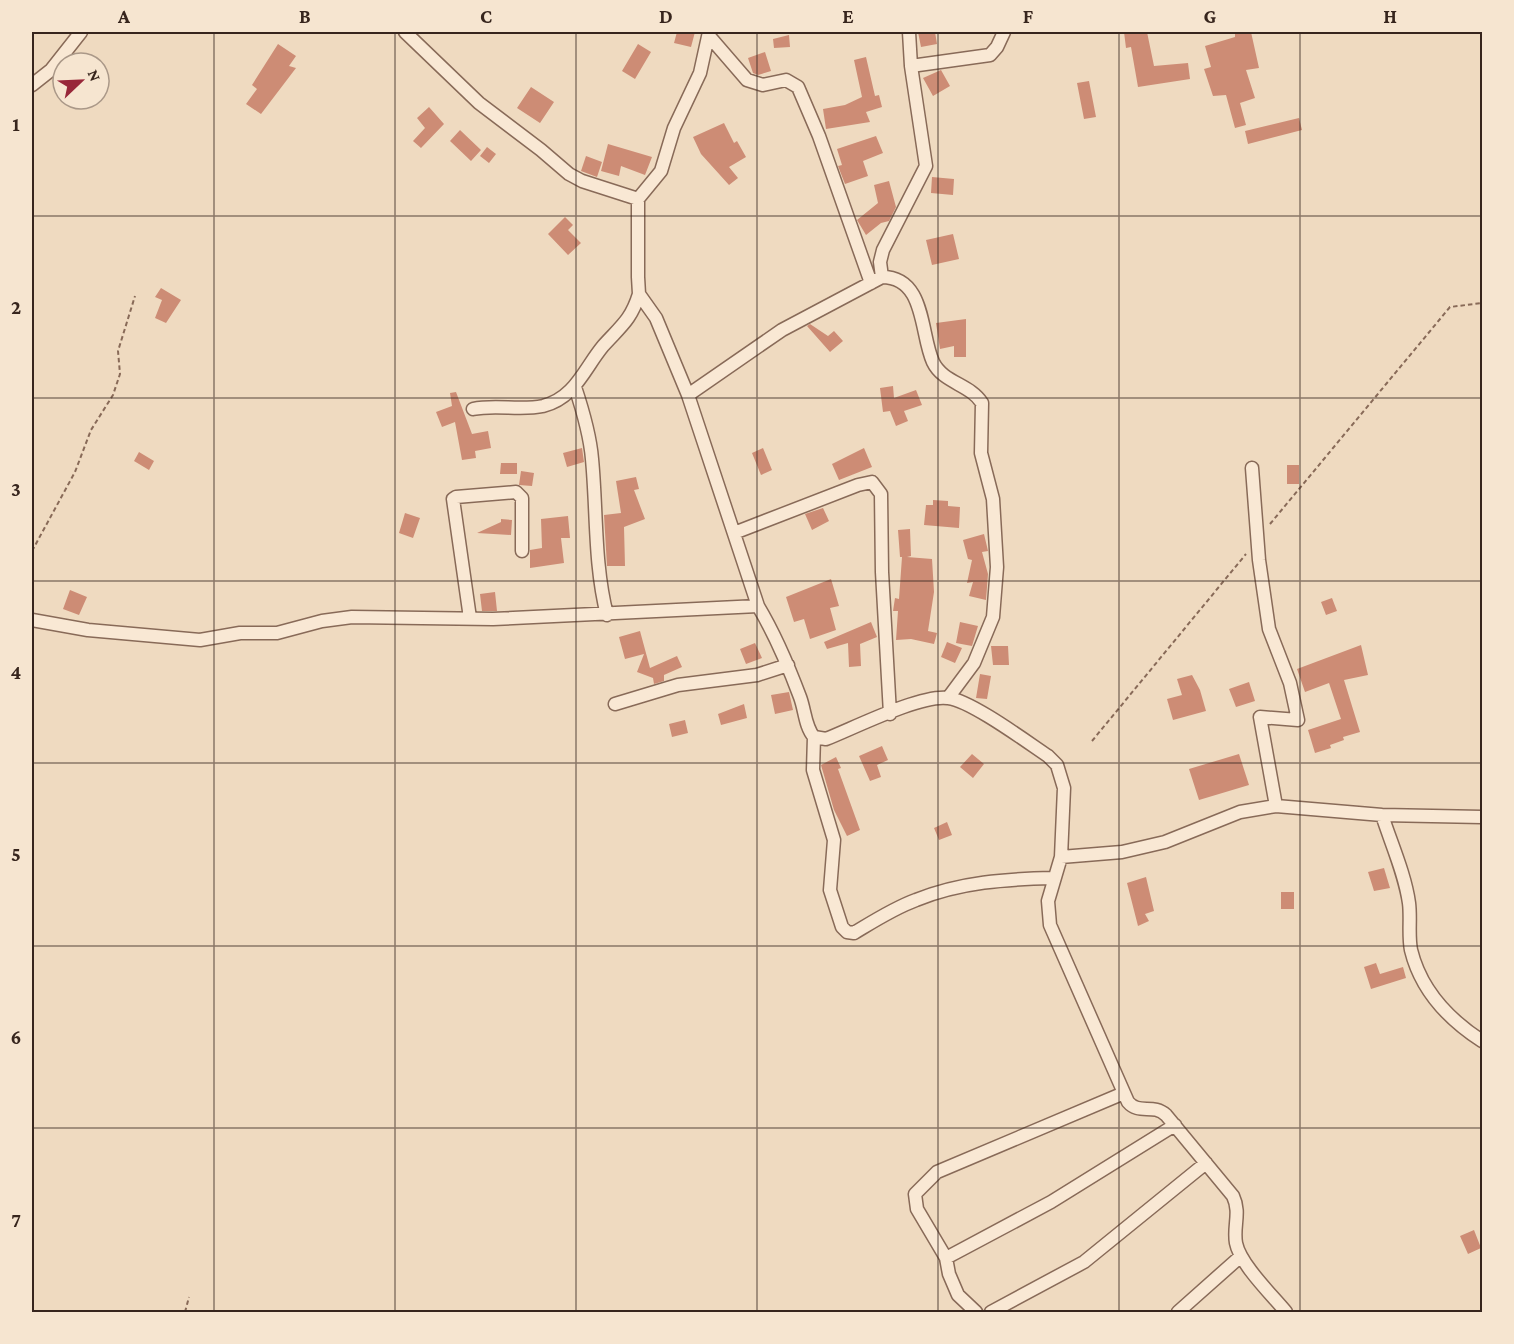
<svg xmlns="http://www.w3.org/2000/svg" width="1514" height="1344" viewBox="0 0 1514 1344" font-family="'Crimson Pro',serif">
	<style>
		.building { fill: #cd8c75 }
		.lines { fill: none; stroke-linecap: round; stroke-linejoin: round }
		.street-casing { stroke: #886a58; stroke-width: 15 }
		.path { stroke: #886a58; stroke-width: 2; stroke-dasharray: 4.5 3; stroke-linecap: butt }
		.street { stroke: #f9e8d4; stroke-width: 12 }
		.grid { fill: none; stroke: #37251d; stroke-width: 1.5; stroke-opacity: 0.55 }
		.neatline { fill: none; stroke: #37251d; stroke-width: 2 }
		.grid-label { font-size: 20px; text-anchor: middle; font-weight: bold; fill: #37251d }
	</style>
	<rect width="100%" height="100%" fill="#efdac0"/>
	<path class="building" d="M677,32H695L691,47L674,43Z
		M918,32H935L937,44L921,47Z
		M1124,32H1147L1154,66L1188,63L1190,79L1138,87L1131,47L1126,48Z
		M1235,32H1251L1259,68L1246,70L1255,98L1240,103L1246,125L1235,128L1226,95L1213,96L1204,69L1211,67L1205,46L1235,37Z
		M789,35L790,47L774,48L773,39Z
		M278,44L296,56L289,66L296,68L261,114L246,104L257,89L252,85Z
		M638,44L651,52L635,79L622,71Z
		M765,52L771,71L758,75L753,73L748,58Z
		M866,57L875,96L879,95L882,107L866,112L870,122L826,129L823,109L845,105L862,97L854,60Z
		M941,70L950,86L933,96L923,78Z
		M1089,81L1096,117L1084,119L1077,83Z
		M531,87L554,102L540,123L517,108Z
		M429,107L444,124L421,148L413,141L425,128L417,118Z
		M1299,118L1302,130L1248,144L1245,131Z
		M724,123L734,143L737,141L746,157L729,167L738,178L729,185L701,154L693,137Z
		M460,130L481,150L471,161L450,141Z
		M876,136L883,153L863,161L868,176L845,184L838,166L842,165L837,149Z
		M608,144L652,157L645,175L621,166L619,176L601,171Z
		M487,147L496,154L489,163L480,156Z
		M586,156L602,162L597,177L581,171Z
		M932,177L954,179L953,195L931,193Z
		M889,181L896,207L889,221L881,223L866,235L857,220L878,203L874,185Z
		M565,217L573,225L568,230L581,243L568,255L548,234Z
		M953,234L959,259L932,265L926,240Z
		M161,288L181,300L166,323L155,318L162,300L155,297Z
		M966,319V357H954V346L940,349L936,323Z
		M810,324L828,336L834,331L843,341L830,352L807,326Z
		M893,386L894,398L916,390L922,405L904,411L908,421L896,426L890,411L883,412L880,388Z
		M456,392L472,434L488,431L491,448L475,451L476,458L462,460L455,422L442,427L436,412L452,406L450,393Z
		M582,448L584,462L567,467L563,453Z
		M763,448L772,470L761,475L752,453Z
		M864,448L872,467L839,480L832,464Z
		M139,452L154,461L149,470L134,461Z
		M501,463H517V474H500Z
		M1287,465H1299V484H1287Z
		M521,471L534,473L532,486L519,485Z
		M636,477L639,489L634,490L645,519L624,527L625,566H607L604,515L621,513L616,481Z
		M933,500L948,501V506L960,507L959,528L924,525L926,505H933Z
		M823,508L829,521L812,530L805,514Z
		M405,513L420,518L413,538L399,533Z
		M568,516L570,538H561L564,563L530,568V550L542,548L541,519Z
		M501,519L512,520L511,535L477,533L501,522Z
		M910,529L911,556L907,557L932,559L934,592L928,631L937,633L934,644L911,639L896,640L898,611H893L895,598L899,599L902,557H900L898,530Z
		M984,534L988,551L982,552L988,574L986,600L969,596L973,582L967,583L972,560L968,559L963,540Z
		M831,579L839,606L830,608L836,630L810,639L804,619L794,622L786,597Z
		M70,590L87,597L79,615L63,609Z
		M495,592L497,611H482L480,594Z
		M1332,598L1337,611L1326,615L1321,602Z
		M871,622L877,637L860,644L861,666L849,667L848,643L827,649L824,642Z
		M960,622L978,626L972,646L956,643Z
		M640,631L650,668L677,656L682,667L664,675V681L654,684L653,678L637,672L644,654L625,659L619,637Z
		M947,642L962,648L955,663L941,657Z
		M755,643L762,658L746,664L740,649Z
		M1361,645L1368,675L1344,680L1360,732L1343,737L1344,740L1330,745L1331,748L1315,753L1308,730L1341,719L1329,683L1305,692L1297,669Z
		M991,646H1008L1009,665H993Z
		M980,674L991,676L987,699L976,698Z
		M1192,675L1200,690L1206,711L1173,720L1167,699L1182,695L1177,679Z
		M1249,682L1255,701L1236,707L1229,689Z
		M789,692L793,710L775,714L771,695Z
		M744,704L747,718L721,725L718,714Z
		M685,720L688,733L672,737L669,724Z
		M882,746L888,760L877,765L881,777L870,781L859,756Z
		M972,754L984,764L973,778L960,767Z
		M1239,754L1249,785L1199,800L1189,769Z
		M836,757L841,768L838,769L860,830L847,836L834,810L821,765Z
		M947,822L952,835L939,840L934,828Z
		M1384,868L1390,888L1374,891L1368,872Z
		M1146,877L1154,911L1145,914L1149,921L1138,926L1127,883Z
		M1281,892H1294V909H1281Z
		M1376,963L1380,974L1403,967L1406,978L1371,989L1364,967Z
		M1474,1230L1481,1248L1468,1254L1460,1236Z"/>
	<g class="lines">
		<g class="street-casing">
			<path id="street" d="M405,32L479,103L541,150L569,174L582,181L638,199
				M709,36L747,80L763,85L786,80L798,87L819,136L871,283
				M911,66L990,55L997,47L1004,32
				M32,85L51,70L81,32
				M882,277L880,262L883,250L926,166L911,66L909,32
				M575,387C583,411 590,434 592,459C597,511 594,564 607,615
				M688,395L782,330L882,277C926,277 920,334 933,362C943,383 970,384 982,403L981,453L993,499L997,567L993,617L974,663L948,698
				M473,409C496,404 520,411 543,406C575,398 584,369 603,346C621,326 631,320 639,294
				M1252,468L1259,560L1269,629L1290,683L1298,720L1260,717L1276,806
				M734,533L858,485L872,482L881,494L882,572L890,714
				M758,606C776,636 788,665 800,697C805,710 805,727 814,737L826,739C854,728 921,694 948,698C970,700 1027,742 1048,756L1057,765L1064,788L1061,857L1048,901L1050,925L1128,1102C1139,1115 1153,1103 1166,1115L1233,1196C1241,1213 1233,1226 1236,1243C1240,1264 1272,1295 1286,1312
				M470,618L453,499L456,497L516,492L522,498V551
				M32,620L88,630L200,640L240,633H277L322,621L352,617L493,619L758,606L688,395L656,318L639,294L638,277V199L661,171L674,128L700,73L709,32
				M615,704L678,685L757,675L788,665
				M814,737L813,770L834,840L830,890L842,927L847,932L854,933C874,921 894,908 916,900C960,882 1007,879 1053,878
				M1382,815C1391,843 1405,874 1409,903C1411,918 1408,935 1411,950C1421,991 1448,1019 1482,1041
				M1061,857L1122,852L1165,842L1240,812L1276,806L1382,815L1482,817
				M946,1258L1051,1202L1175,1125
				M976,1312L958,1295L949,1274L946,1258L917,1209L915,1194L937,1172L1124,1093
				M991,1312L1084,1262L1206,1163
				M1178,1312L1241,1256"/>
		</g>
		<path class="path" d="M1270,524L1450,307L1482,303
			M32,551L75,472L91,430L113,395L120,374L118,351L135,296
			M1092,741L1246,554
			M185,1312L189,1297"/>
		<use href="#street" class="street"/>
	</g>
	<path class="grid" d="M214,32V1312M395,32V1312M576,32V1312M757,32V1312M938,32V1312M1119,32V1312M1300,32V1312M32,216H1482M32,398H1482M32,581H1482M32,763H1482M32,946H1482M32,1128H1482"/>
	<rect width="1514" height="1344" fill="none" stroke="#f6e5d0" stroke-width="66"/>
	<g transform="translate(81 81) rotate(67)"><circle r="28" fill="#f6e5d0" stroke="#aa9888" stroke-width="1.5"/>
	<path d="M0-4.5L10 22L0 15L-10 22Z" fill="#982739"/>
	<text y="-9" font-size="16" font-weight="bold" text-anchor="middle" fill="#37251d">N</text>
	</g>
	<rect x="33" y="33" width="1448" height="1278" class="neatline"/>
	<g class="grid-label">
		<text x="124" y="23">A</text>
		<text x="305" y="23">B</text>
		<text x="486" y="23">C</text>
		<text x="666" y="23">D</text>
		<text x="848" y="23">E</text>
		<text x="1028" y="23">F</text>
		<text x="1210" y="23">G</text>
		<text x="1390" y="23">H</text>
		<text x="16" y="131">1</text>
		<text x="16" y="314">2</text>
		<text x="16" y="496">3</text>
		<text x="16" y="679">4</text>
		<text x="16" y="861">5</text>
		<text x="16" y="1044">6</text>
		<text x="16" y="1227">7</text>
	</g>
</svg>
